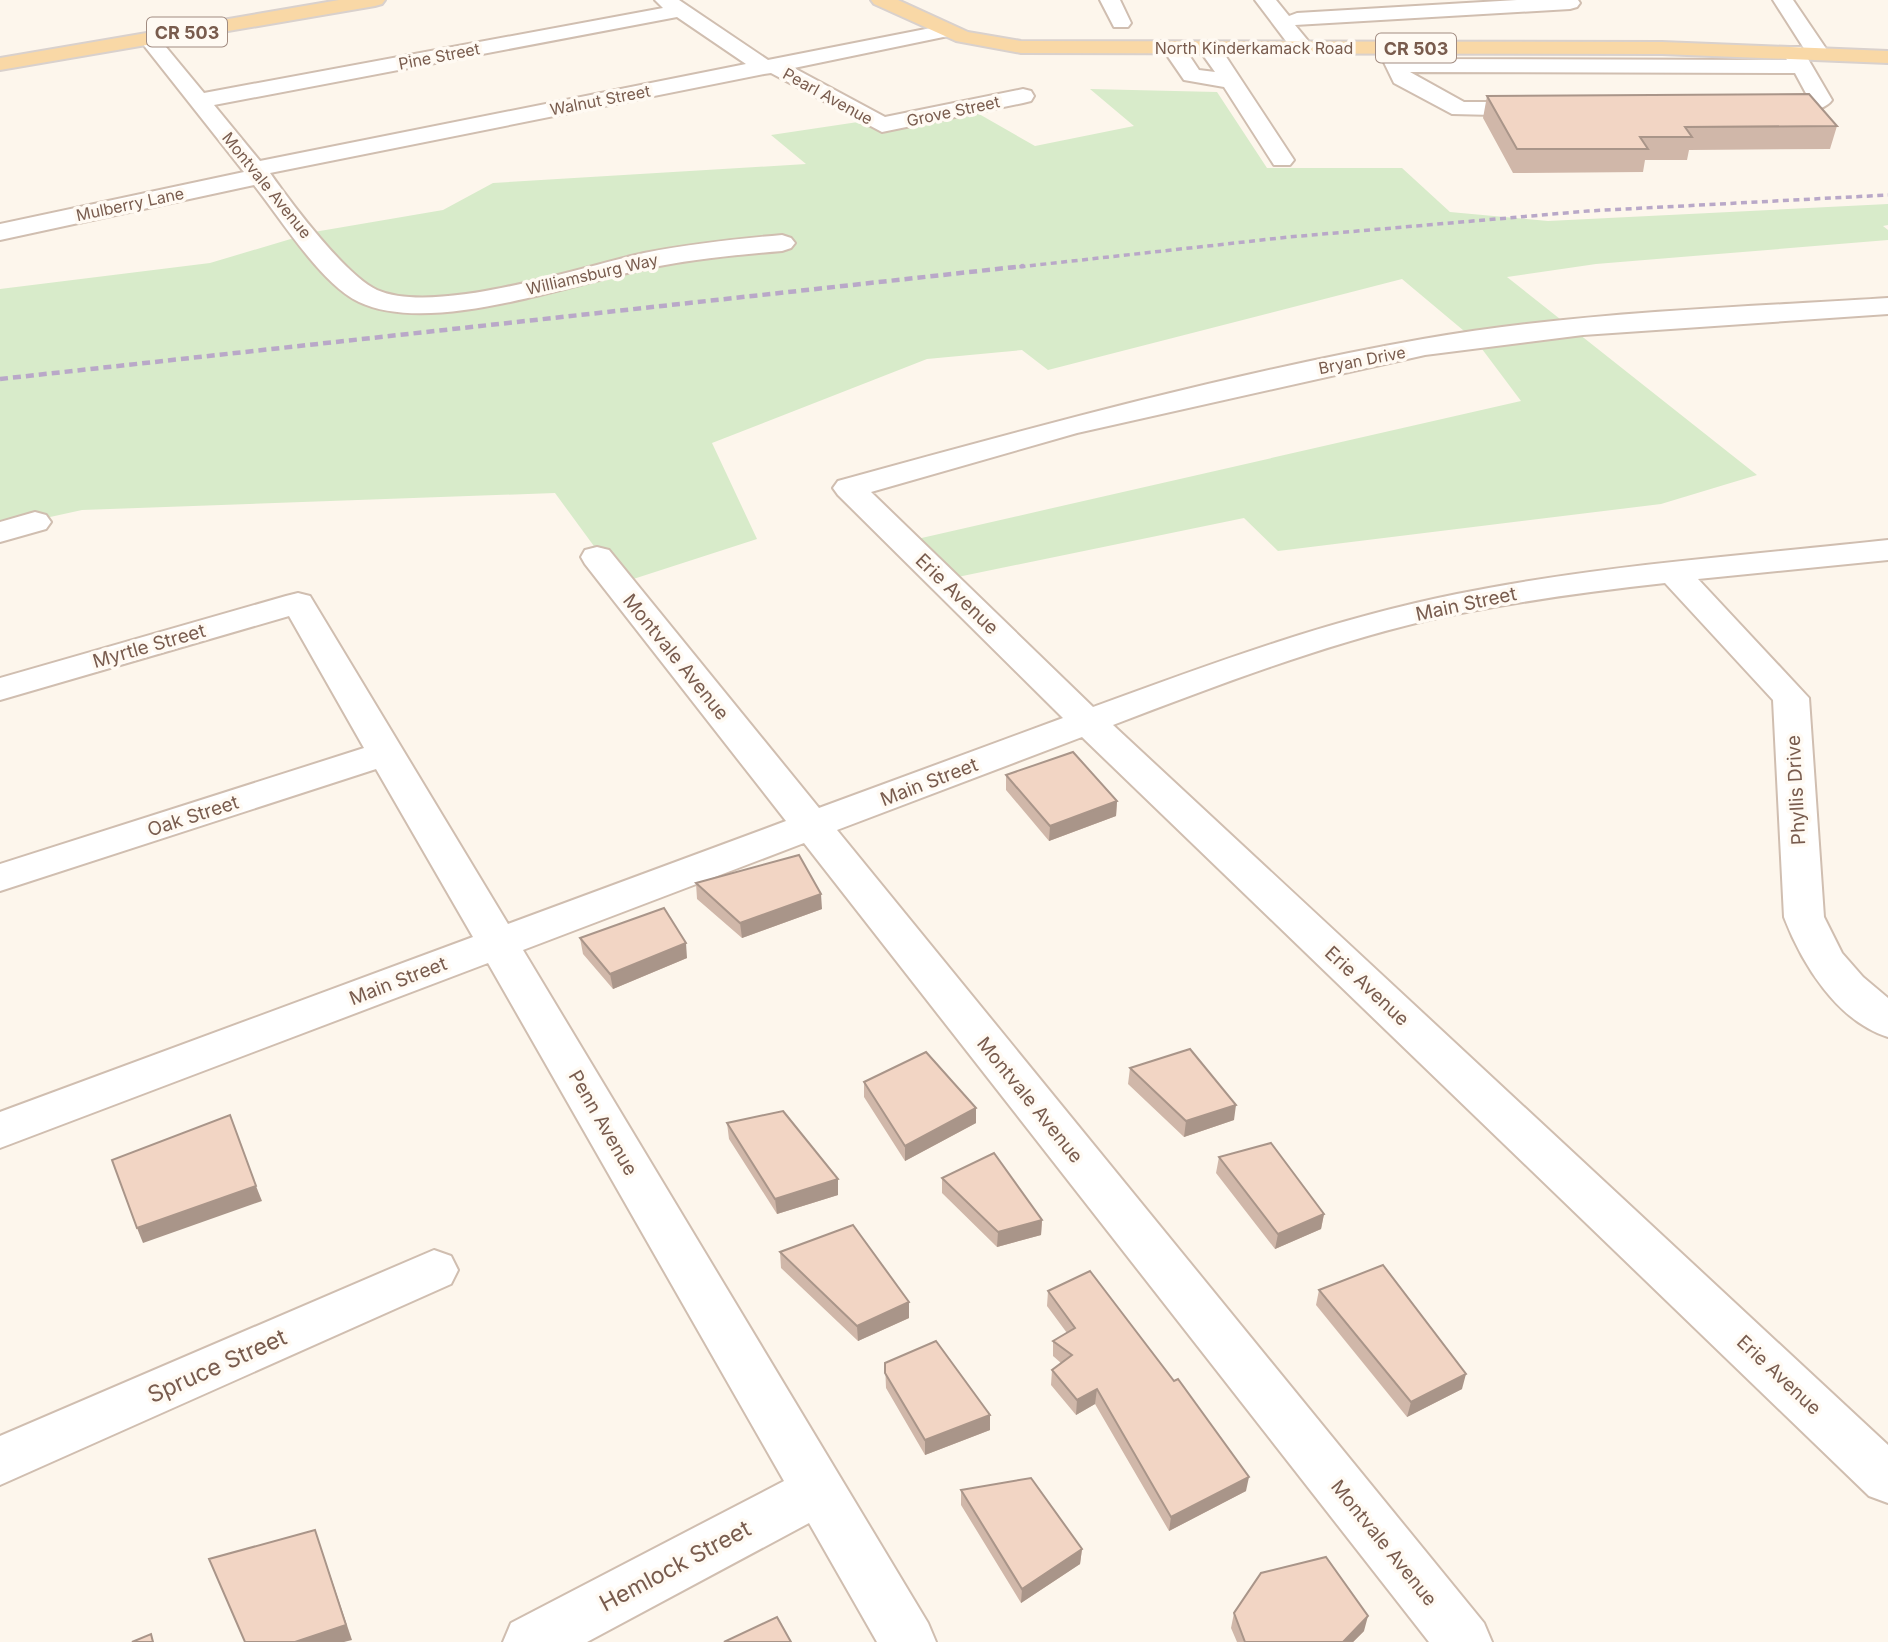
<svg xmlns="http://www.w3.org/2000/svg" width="1888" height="1642" viewBox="0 0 1888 1642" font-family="Inter,sans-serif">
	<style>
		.green { fill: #d8ebca }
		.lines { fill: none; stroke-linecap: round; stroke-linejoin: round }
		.minor-casing { stroke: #d0beb0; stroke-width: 4 }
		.major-casing { stroke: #d9d1cd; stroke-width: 4 }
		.minor { fill: #fff; fill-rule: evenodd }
		.major { fill: #f9d8a6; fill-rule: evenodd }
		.rail-far1 { stroke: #b9a8c8; stroke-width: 3.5; stroke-dasharray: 6 4.5; stroke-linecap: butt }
		.rail { stroke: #b9a8c8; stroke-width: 4.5; stroke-dasharray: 8 5; stroke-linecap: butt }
		.wall { fill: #d0b7a9 }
		.shaded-wall { fill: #a99589 }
		.building { fill: #f2d5c4; stroke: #a99589; stroke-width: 2 }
		.labels { text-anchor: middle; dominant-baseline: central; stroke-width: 7; stroke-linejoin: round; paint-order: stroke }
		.far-street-label { font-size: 16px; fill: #795c4e; stroke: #fffaf3 }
		.shield { fill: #fffaf3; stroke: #a18b80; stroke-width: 2 }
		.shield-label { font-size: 18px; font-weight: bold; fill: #795c4e }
		.street-label { font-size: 19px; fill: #795c4e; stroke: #fffaf3 }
		.near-street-label { font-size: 23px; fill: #795c4e; stroke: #fffaf3 }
	</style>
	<rect width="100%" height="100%" fill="#fdf6ec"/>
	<path class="green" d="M1090,89L1217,92L1267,168H1402L1450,212L1548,221L1888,204V225L1883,226L1888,230V240L1596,264L1507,277L1757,475L1661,504L1278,551L1244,518L948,579L904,542L1521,401L1476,341L1402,279L1048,370L1022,350L927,359L712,443L757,539L621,583L555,493L82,510L0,528V289L210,263L314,232L443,210L493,183L806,164L771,135L965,106L1035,146L1134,126Z"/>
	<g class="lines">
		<g class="minor-casing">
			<path id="minor" d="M655,0H679L768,60L946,25L953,27L956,31L953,35L794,68L885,117L1023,89L1031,91L1034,96L1031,101L1023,103L882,132L771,73L764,74L270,173C291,203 346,276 377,290C436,316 581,267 644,253C690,244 736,239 782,235L791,238L795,243L791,248L782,251C736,255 690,259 645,269C570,284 431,336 359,302C321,284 281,219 254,185L0,240V224L244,172L142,43L138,39L142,35H156L204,93L663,8ZM677,17L746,64L260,161L214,105Z
				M1100,0H1120L1131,23L1128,27H1114Z
				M1255,0H1276L1289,16L1297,13L1517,0H1578L1580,3L1577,7L1570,9L1295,25L1314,48L1311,53H1295Z
				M1773,0H1793L1829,53L1826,58H1810Z
				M1173,42L1181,43L1199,70L1215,72L1198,48L1201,43H1217L1294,160L1290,165H1274L1224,87L1184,80L1162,48L1165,43Z
				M1388,42L1396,43L1404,59L1787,60L1782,52L1785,47H1801L1832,100C1821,116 1774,116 1756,112L1753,107L1756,102L1798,100L1808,97L1795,73L1410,72L1464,102H1536L1544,104L1547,109L1544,114L1536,116L1452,114L1394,83L1377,48L1380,43Z
				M1888,298V314L1583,335L1425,355L1077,433L871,492L1093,707C1213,663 1332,619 1457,594C1599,565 1744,556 1888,540V560L1698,579L1809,698L1824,917L1842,953L1863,977L1888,998V1037C1837,1021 1802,964 1784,917L1773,700L1665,583C1584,592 1503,603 1424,621C1317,647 1215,686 1113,725L1888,1445V1503L1869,1496L1082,737L837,830L1484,1623L1492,1642H1429L804,843L523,950L928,1623L936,1642H877L809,1523L587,1642H503L511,1623L784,1481L488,963L0,1148V1112L473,937L376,769L0,891V864L364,748L289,616L0,700V678L286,596L298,593L310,596L508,924L786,821L585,564L581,557L585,550L597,547L609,550L819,808L1063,718L838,495L833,488L838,481C1031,428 1225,374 1423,339C1576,312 1733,308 1888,298Z
				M35,512L46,515L51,522L46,529L0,542V522Z
				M434,1250L451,1256L458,1270L451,1284L0,1485V1436Z"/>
		</g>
		<g class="major-casing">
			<path id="major" d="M339,0H385L382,4L375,6L0,70V58Z
				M871,0H898L968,32L1021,41L1662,42L1888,51V63L1662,54L1021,53L956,41L874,4Z"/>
		</g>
		<use href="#minor" class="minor"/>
		<use href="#major" class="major"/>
		<path class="rail-far1" d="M1009,268L1289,237L1588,211L1888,195"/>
		<path class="rail" d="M0,379L1024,266"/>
	</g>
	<path class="wall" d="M1487,96L1837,126L1830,149L1689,150L1687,160H1645L1643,172L1513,173L1483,118Z
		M1006,775L1117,801L1116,816L1049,841L1006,790Z
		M696,883L822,909L742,938L697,899Z
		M580,938L687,958L613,989L583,954Z
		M1130,1068L1234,1120L1184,1137L1128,1084Z
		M864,1082L976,1123L905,1161L864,1097Z
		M727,1123L838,1179V1195L777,1214L729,1139Z
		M1219,1157L1324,1214L1321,1229L1275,1249L1216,1173Z
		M942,1178L1042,1220L1041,1235L997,1247L942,1193Z
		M780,1252L909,1302V1318L858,1341L781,1268Z
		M1319,1290L1462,1389L1407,1417L1316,1305Z
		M1048,1291L1246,1491L1169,1531L1095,1404L1076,1415L1051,1385L1052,1370L1061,1363L1053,1356V1341L1067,1333L1047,1306Z
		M885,1363L990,1430L925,1455L886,1388Z
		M961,1490L1082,1549L1080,1564L1021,1603L961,1505Z
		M1234,1613L1364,1631L1353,1642H1237L1231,1628Z"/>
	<path class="shaded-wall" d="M1117,801L1116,816L1049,841L1050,826Z
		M821,894L822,909L742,938L740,923Z
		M686,943L687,958L613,989L610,974Z
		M1236,1105L1234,1120L1184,1137L1186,1121Z
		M976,1108V1123L905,1161V1146Z
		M838,1179V1195L777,1214L775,1199Z
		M256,1186L262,1201L143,1243L137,1228Z
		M1324,1214L1321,1229L1275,1249L1278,1234Z
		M1042,1220L1041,1235L997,1247L998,1232Z
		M909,1302V1318L858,1341L857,1326Z
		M1466,1374L1462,1389L1407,1417L1411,1402Z
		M1097,1389L1095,1404L1076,1415L1077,1400Z
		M990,1415V1430L925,1455V1440Z
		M1249,1477L1246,1491L1169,1531L1171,1517Z
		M315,1530L352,1640L344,1642H295Z
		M1082,1549L1080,1564L1021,1603L1022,1589Z
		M1368,1616L1364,1631L1353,1642H1343Z"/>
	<path class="building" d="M1809,94L1837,126L1685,127L1692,137H1640L1648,149H1517L1487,96Z
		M1073,752L1117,801L1050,826L1006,775Z
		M799,855L821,894L740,923L696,883Z
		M664,908L686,943L610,974L580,938Z
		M1190,1049L1236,1105L1186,1121L1130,1068Z
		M926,1052L976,1108L905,1146L864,1082Z
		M783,1111L838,1179L775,1199L727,1123Z
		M230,1115L256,1186L137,1228L112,1160Z
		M1271,1143L1324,1214L1278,1234L1219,1157Z
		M994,1153L1042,1220L998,1232L942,1178Z
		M853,1225L909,1302L857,1326L780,1252Z
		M1383,1265L1466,1374L1411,1402L1319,1290Z
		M1090,1271L1174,1381L1178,1379L1249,1477L1171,1517L1097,1389L1077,1400L1052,1370L1072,1355L1053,1341L1075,1328L1048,1291Z
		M936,1341L990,1415L925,1440L885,1373V1363Z
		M1031,1478L1082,1549L1022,1589L961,1490Z
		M315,1530L346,1625L295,1642H245L209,1559Z
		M1326,1557L1368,1616L1343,1642H1245L1234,1613L1261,1573Z
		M777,1617L791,1642H724Z
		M151,1634L153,1642H132Z"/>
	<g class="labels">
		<g class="far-street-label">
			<text x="1254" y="48">North Kinderkamack Road</text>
			<text transform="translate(439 56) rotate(-11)">Pine Street</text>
			<text transform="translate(828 96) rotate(29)">Pearl Avenue</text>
			<text transform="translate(600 100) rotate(-11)">Walnut Street</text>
			<text transform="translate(953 111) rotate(-12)">Grove Street</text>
			<text transform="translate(267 185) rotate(51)">Montvale Avenue</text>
			<text transform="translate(130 204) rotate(-12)">Mulberry Lane</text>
			<text transform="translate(592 274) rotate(-13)">Williamsburg Way</text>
			<text transform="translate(1362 360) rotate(-11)">Bryan Drive</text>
		</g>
		<g class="shield">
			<rect x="147" y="17.5" width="80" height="29" rx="5"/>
			<rect x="1376" y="33.5" width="80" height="29" rx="5"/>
		</g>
		<g class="shield-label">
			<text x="187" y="32">CR 503</text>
			<text x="1416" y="48">CR 503</text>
		</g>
		<g class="street-label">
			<text transform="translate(957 594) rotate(44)">Erie Avenue</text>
			<text transform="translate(1466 604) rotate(-12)">Main Street</text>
			<text transform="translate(149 646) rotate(-16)">Myrtle Street</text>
			<text transform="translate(676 657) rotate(51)">Montvale Avenue</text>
			<text transform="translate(929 782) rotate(-21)">Main Street</text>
			<text transform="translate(1796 790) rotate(-93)">Phyllis Drive</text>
			<text transform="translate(193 816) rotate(-18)">Oak Street</text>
			<text transform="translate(398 981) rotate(-21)">Main Street</text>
			<text transform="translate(1367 986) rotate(43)">Erie Avenue</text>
			<text transform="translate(1030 1100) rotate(51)">Montvale Avenue</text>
			<text transform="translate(603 1123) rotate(60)">Penn Avenue</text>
			<text transform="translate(1779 1375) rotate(43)">Erie Avenue</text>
			<text transform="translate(1384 1543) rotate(51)">Montvale Avenue</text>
		</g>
		<g class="near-street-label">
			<text transform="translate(217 1366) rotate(-24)">Spruce Street</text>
			<text transform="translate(675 1566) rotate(-28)">Hemlock Street</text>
		</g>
	</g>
</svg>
